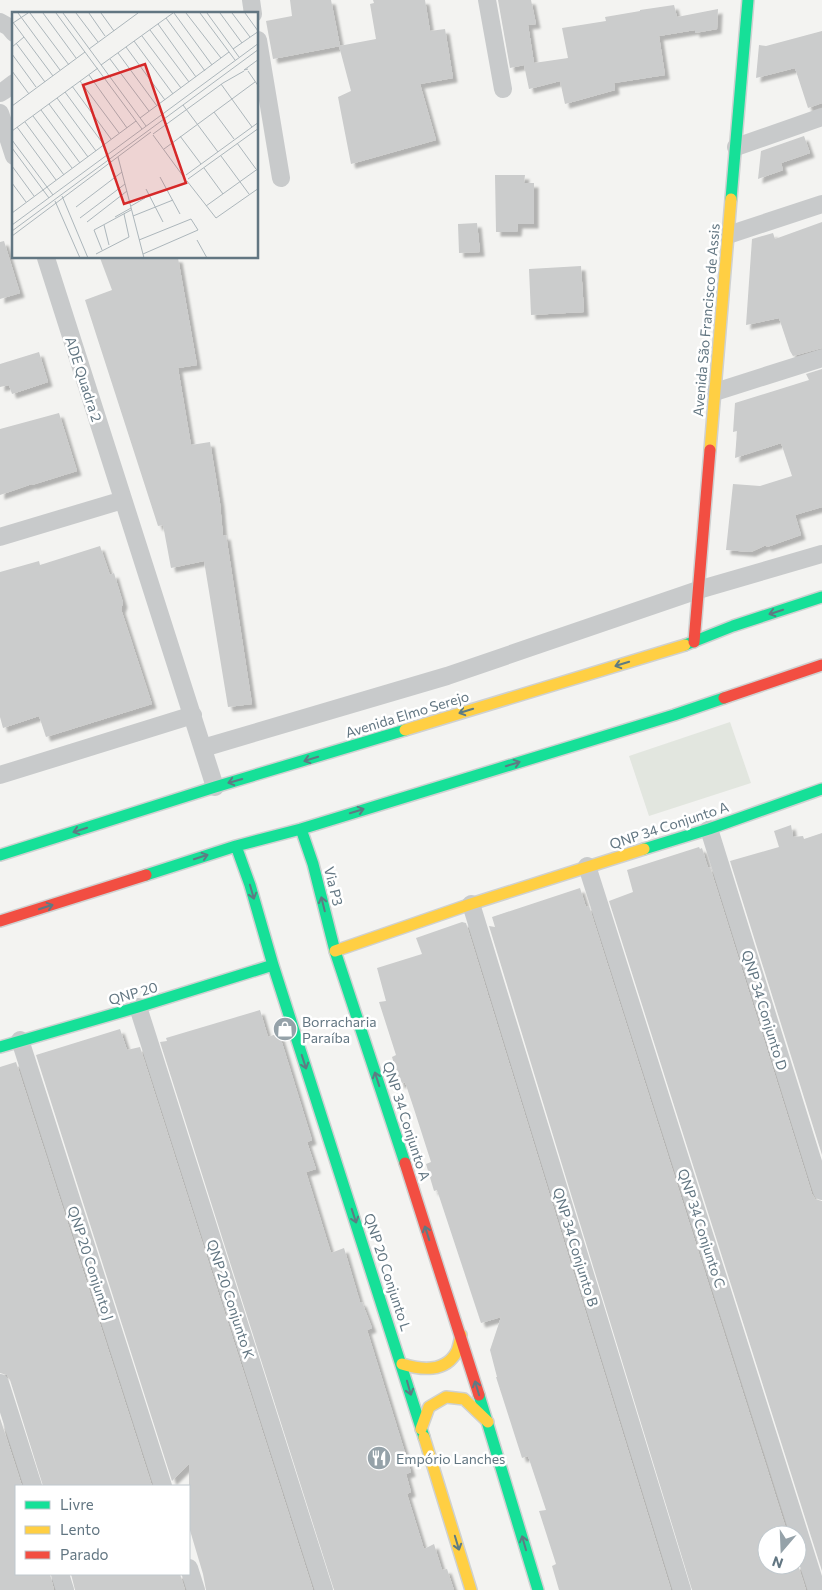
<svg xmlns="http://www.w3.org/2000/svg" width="822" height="1590" viewBox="0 0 822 1590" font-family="Commissioner,sans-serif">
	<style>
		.green { fill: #e2e6df }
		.building { fill: #cbcccc; filter: url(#shadow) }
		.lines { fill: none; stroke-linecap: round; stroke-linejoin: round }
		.fast-casing { stroke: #cfd1d1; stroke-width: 14 }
		.slow-casing { stroke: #cfd1d1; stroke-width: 14 }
		.jam-casing { stroke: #cfd1d1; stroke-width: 14 }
		.street { stroke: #c8cacb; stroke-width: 18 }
		.fast { stroke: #16e098; stroke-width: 11 }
		.slow { stroke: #ffcf43; stroke-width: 11 }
		.jam { stroke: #f24e42; stroke-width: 11 }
		.oneway { stroke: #5e7b83 }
		.labels { text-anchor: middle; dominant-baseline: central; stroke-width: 5; stroke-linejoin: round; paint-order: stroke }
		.street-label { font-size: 14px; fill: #627682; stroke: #fff }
		.poi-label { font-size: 14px; fill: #627682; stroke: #fff; text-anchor: start }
		.inset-road { fill: none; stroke: #acb6bb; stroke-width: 1 }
		.view { fill: #d62828; fill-opacity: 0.15; stroke: #d62828; stroke-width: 2.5 }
		.inset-edge { fill: none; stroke: #627682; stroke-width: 2.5 }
	</style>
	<defs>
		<filter id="shadow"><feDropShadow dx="4.5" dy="4.5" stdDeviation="1" flood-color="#0004"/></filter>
	</defs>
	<rect width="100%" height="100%" fill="#f3f3f1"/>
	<path class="green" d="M730,722L751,783L649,816L629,756Z"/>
	<path class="building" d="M290,0H331L340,46L273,59L266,21L292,16Z
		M373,0H425L430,31L445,29L453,78L420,84L436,140L351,164L338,97L351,91L339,46L376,39L370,4L374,3Z
		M498,0H531L536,24L528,25L534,63L568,58L562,28L606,21L605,17L640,11V10L674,5L677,17L718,9L717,29L695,33V30L659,36L665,75L614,83L615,90L565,104L560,81L529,89L524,65L510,68Z
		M822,31V103L808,108L795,68L756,78L759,45L766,46Z
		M804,136L810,153L781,163L783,170L758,179L761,151Z
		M495,175H525L524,183H534V224H518L517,232H496Z
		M822,222V348L793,356L790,351L779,318L746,325L752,239L773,233L775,239Z
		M477,223L480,252L459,253L458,224Z
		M4,241L20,293L0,299V242Z
		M100,258H178L197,365L178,368L191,445L210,442L220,503L223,536L226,535L252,704L228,707L204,561L171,568L163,525L158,526L85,300L112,290Z
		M581,266L584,312L531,315L529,269Z
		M39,352L48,382L12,394L9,385L0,387V364Z
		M822,369V507L795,515L801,535L767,547L766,545L751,552L726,550L733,484L760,486L792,476L781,443L735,458L737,431L733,432L735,403L809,380L806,374Z
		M59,413L77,471L32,485V484L0,495V429Z
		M100,546L110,575L114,573L123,603L121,609L152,704L46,737L39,716L3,728L0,717V572L39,561L40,565Z
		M791,825L793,837L803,836L804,839L822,833V1155L730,861L779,847L774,831Z
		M699,847L700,849L702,848L708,868L710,867L812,1194L815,1199L822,1201V1571L609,901L633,892L627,870Z
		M580,888L586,907L589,906L788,1535H767V1565H797V1562L806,1590H692L489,926L495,927L492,917Z
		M462,922L466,923L671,1590H559L552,1566L556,1564L539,1511L546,1510L528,1456L522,1458L496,1377H497L490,1350L501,1317L481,1323L437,1190L434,1191L426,1164L431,1162L414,1109L405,1082L400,1084L392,1057L396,1055L379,1002L386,1001L377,968L422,954L416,938Z
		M260,1010L268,1037L279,1033L312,1140L307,1142L316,1169L306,1172L331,1253L344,1248L360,1302H362L372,1328L367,1330L411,1472L406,1474L411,1492L407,1494L424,1549L434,1544L442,1570L447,1569L454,1590H334L160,1042L167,1041L166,1038Z
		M120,1029L127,1050L140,1047L313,1590H206L203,1574L189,1527V1464L172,1481L36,1055Z
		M16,1062L152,1486H43L10,1380L7,1375L0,1373V1067Z
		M0,1418L22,1486H16V1574H50L54,1590H0Z
		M71,1574H180L185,1590H75Z"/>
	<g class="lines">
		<g class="fast-casing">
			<path id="fast" d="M731,199L748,0
				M685,645L733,626L822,597
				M301,829L313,864L335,951L405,1163
				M236,846L250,885L273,965L424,1437
				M644,849L709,829L822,789
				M0,855L215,787L405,730
				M146,875L236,846L301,829L674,715L724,698
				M0,1047L138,1007L273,965
				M479,1395L538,1590"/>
		</g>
		<g class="slow-casing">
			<path id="slow" d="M710,450L731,199
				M405,730L685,645
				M335,951L471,904L644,849
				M402,1364C421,1370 446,1373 457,1351C459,1346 460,1340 461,1335
				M421,1429L429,1407L446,1397L464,1399L488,1422
				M424,1437L471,1590"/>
		</g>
		<g class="jam-casing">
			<path id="jam" d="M694,642L710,450
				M724,698L822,665
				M0,921L146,875
				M405,1163L479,1395"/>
		</g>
		<path class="street" d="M251,0L253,14
			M487,0L503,89
			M0,22L9,27L14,33
			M258,40L281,178
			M0,93L5,90L14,83
			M0,113L14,156
			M736,147L822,117
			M728,235L822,204
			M46,258L215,787
			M715,392L822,358
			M0,537L123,500
			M203,748L447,676L698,590L822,554
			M0,775L193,715
			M709,829L822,1191
			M587,866L817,1590
			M471,904L682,1590
			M138,1007L324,1590
			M20,1040L163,1486
			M0,1383L33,1486
			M189,1568L196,1590
			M60,1574L65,1590"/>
		<use href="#fast" class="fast"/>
		<use href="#slow" class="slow"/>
		<use href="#jam" class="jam"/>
	</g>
	<defs><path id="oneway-shaft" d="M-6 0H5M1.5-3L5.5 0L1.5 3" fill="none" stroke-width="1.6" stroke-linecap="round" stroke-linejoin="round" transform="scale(1.25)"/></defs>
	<g class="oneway">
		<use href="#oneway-shaft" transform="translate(776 612) rotate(162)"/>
		<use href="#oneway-shaft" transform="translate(622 664) rotate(163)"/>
		<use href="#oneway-shaft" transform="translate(466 711) rotate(163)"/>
		<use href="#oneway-shaft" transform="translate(311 759) rotate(163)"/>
		<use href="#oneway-shaft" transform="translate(513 764) rotate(-17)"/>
		<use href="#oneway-shaft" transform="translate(235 781) rotate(164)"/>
		<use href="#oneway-shaft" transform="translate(357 811) rotate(-17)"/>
		<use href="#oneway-shaft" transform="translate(80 830) rotate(162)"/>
		<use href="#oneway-shaft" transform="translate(201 857) rotate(-18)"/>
		<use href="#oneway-shaft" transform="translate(252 892) rotate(74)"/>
		<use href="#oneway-shaft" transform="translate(323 904) rotate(-104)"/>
		<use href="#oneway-shaft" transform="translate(46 907) rotate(-18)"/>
		<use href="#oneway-shaft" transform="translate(304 1062) rotate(72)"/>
		<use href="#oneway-shaft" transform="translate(377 1079) rotate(-108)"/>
		<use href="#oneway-shaft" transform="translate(354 1216) rotate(72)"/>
		<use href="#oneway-shaft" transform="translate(427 1233) rotate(-108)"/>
		<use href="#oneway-shaft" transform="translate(409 1388) rotate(74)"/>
		<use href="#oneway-shaft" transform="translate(477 1388) rotate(-107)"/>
		<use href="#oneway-shaft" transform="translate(457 1543) rotate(73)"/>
		<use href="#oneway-shaft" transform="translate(524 1543) rotate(-106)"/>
	</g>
	<defs>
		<g id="shop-disc" transform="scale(1.25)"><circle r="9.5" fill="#95a2a9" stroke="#fff"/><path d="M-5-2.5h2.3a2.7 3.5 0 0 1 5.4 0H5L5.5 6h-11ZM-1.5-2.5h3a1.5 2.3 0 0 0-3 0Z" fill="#fff"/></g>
		<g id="restaurant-disc" transform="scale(1.25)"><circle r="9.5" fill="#95a2a9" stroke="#fff"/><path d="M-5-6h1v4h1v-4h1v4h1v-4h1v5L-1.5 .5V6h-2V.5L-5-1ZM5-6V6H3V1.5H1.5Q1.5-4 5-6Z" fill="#fff"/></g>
	</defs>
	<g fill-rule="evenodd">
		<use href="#shop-disc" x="285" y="1029"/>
		<use href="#restaurant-disc" x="379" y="1458"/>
	</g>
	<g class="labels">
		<g class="street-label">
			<text transform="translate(706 320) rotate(-85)">Avenida São Francisco de Assis</text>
			<text transform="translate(84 379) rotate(72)">ADE Quadra 2</text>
			<text transform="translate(407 714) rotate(-17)">Avenida Elmo Serejo</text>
			<text transform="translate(669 825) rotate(-18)">QNP 34 Conjunto A</text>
			<text transform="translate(334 886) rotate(76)">Via P3</text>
			<text transform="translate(133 993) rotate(-16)">QNP 20</text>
			<text transform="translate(765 1010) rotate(73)">QNP 34 Conjunto D</text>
			<text transform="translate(407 1121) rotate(72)">QNP 34 Conjunto A</text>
			<text transform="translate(702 1228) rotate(72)">QNP 34 Conjunto C</text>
			<text transform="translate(576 1247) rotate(73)">QNP 34 Conjunto B</text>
			<text transform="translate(91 1263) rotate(72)">QNP 20 Conjunto J</text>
			<text transform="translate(388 1272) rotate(72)">QNP 20 Conjunto L</text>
			<text transform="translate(231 1299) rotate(72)">QNP 20 Conjunto K</text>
		</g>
		<g class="poi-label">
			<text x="302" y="1021">Borracharia<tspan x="302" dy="16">Paraíba</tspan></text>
			<text x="396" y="1458">Empório Lanches</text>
		</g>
	</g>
	<g transform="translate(12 12)">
		<rect width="246" height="246" fill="#f3f3f1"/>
		<path class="inset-road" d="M6,1L48,58M18,1L57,53M31,1L64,46M44,1L130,117M51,1L134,114M64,1L86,30M77,1L93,24M89,1L102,19M162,1L200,53M174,1L209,46M188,1L223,48M195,1L227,45M208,1L230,31M220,1L238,25M233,1L246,19M154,6L193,59M0,9L41,64M1,11L16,1M146,12L184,65M138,18L177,70M130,24L169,76M122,29L161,82M4,31L33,70M0,35L12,25M114,35L153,88M77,37L126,1M221,37L247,19M106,41L145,94M0,42L24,75M98,47L137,99M89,53L161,1M236,57L232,58L247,47M0,59L17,82M236,59L247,75M77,63L115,116M68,69L107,121M209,72L240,115M60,74L99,127M53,80L92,133M45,86L84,139M37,92L76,145M171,93L206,140M0,94L73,40M29,98L68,151M202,100L222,127M21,104L60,156M128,106L217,40M13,110L52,163M5,115L44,168M0,119L86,56M141,122L211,71L232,59M141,123L171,164M168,124L189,152M0,128L41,183M225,131L244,157M0,136L37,186M152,137L243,70M209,144L237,182M106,145L132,246M0,154L22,184M192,156L211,182M174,163L247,110M148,165L168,202M176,167L247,116M175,169L204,206L247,176M0,171L14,190M134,177L151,210M50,184L76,246M43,189L68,246M119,194L133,186M194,194L247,156M64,195L110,160M0,201L124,109M121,204L161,188M103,205L119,196M68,206L113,172M75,210L115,179M0,213L247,31M92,213L97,233M0,219L247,37M0,224L139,120M127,228L179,207L186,218L131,242M185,228L195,246M90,238L82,218L119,198M84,242L117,225L112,202"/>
		<path class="view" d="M133,52L174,171L112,192L71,73Z"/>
		<rect width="246" height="246" class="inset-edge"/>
	</g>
	<rect x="15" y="1485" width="175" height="90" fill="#ffffff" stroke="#c0c8cd"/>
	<rect x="25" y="1501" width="25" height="8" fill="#16e098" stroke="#c0c8cd"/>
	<text x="60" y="1510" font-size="15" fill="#627682">Livre</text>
	<rect x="25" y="1526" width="25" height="8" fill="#ffcf43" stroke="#c0c8cd"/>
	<text x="60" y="1535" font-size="15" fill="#627682">Lento</text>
	<rect x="25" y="1551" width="25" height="8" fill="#f24e42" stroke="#c0c8cd"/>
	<text x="60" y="1560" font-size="15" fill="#627682">Parado</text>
	<g transform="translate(782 1550) rotate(199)"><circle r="24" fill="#ffffff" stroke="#c0c8cd"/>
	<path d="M0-4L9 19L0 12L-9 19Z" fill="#95a2a9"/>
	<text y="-8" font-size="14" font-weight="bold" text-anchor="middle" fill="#627682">N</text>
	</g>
</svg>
